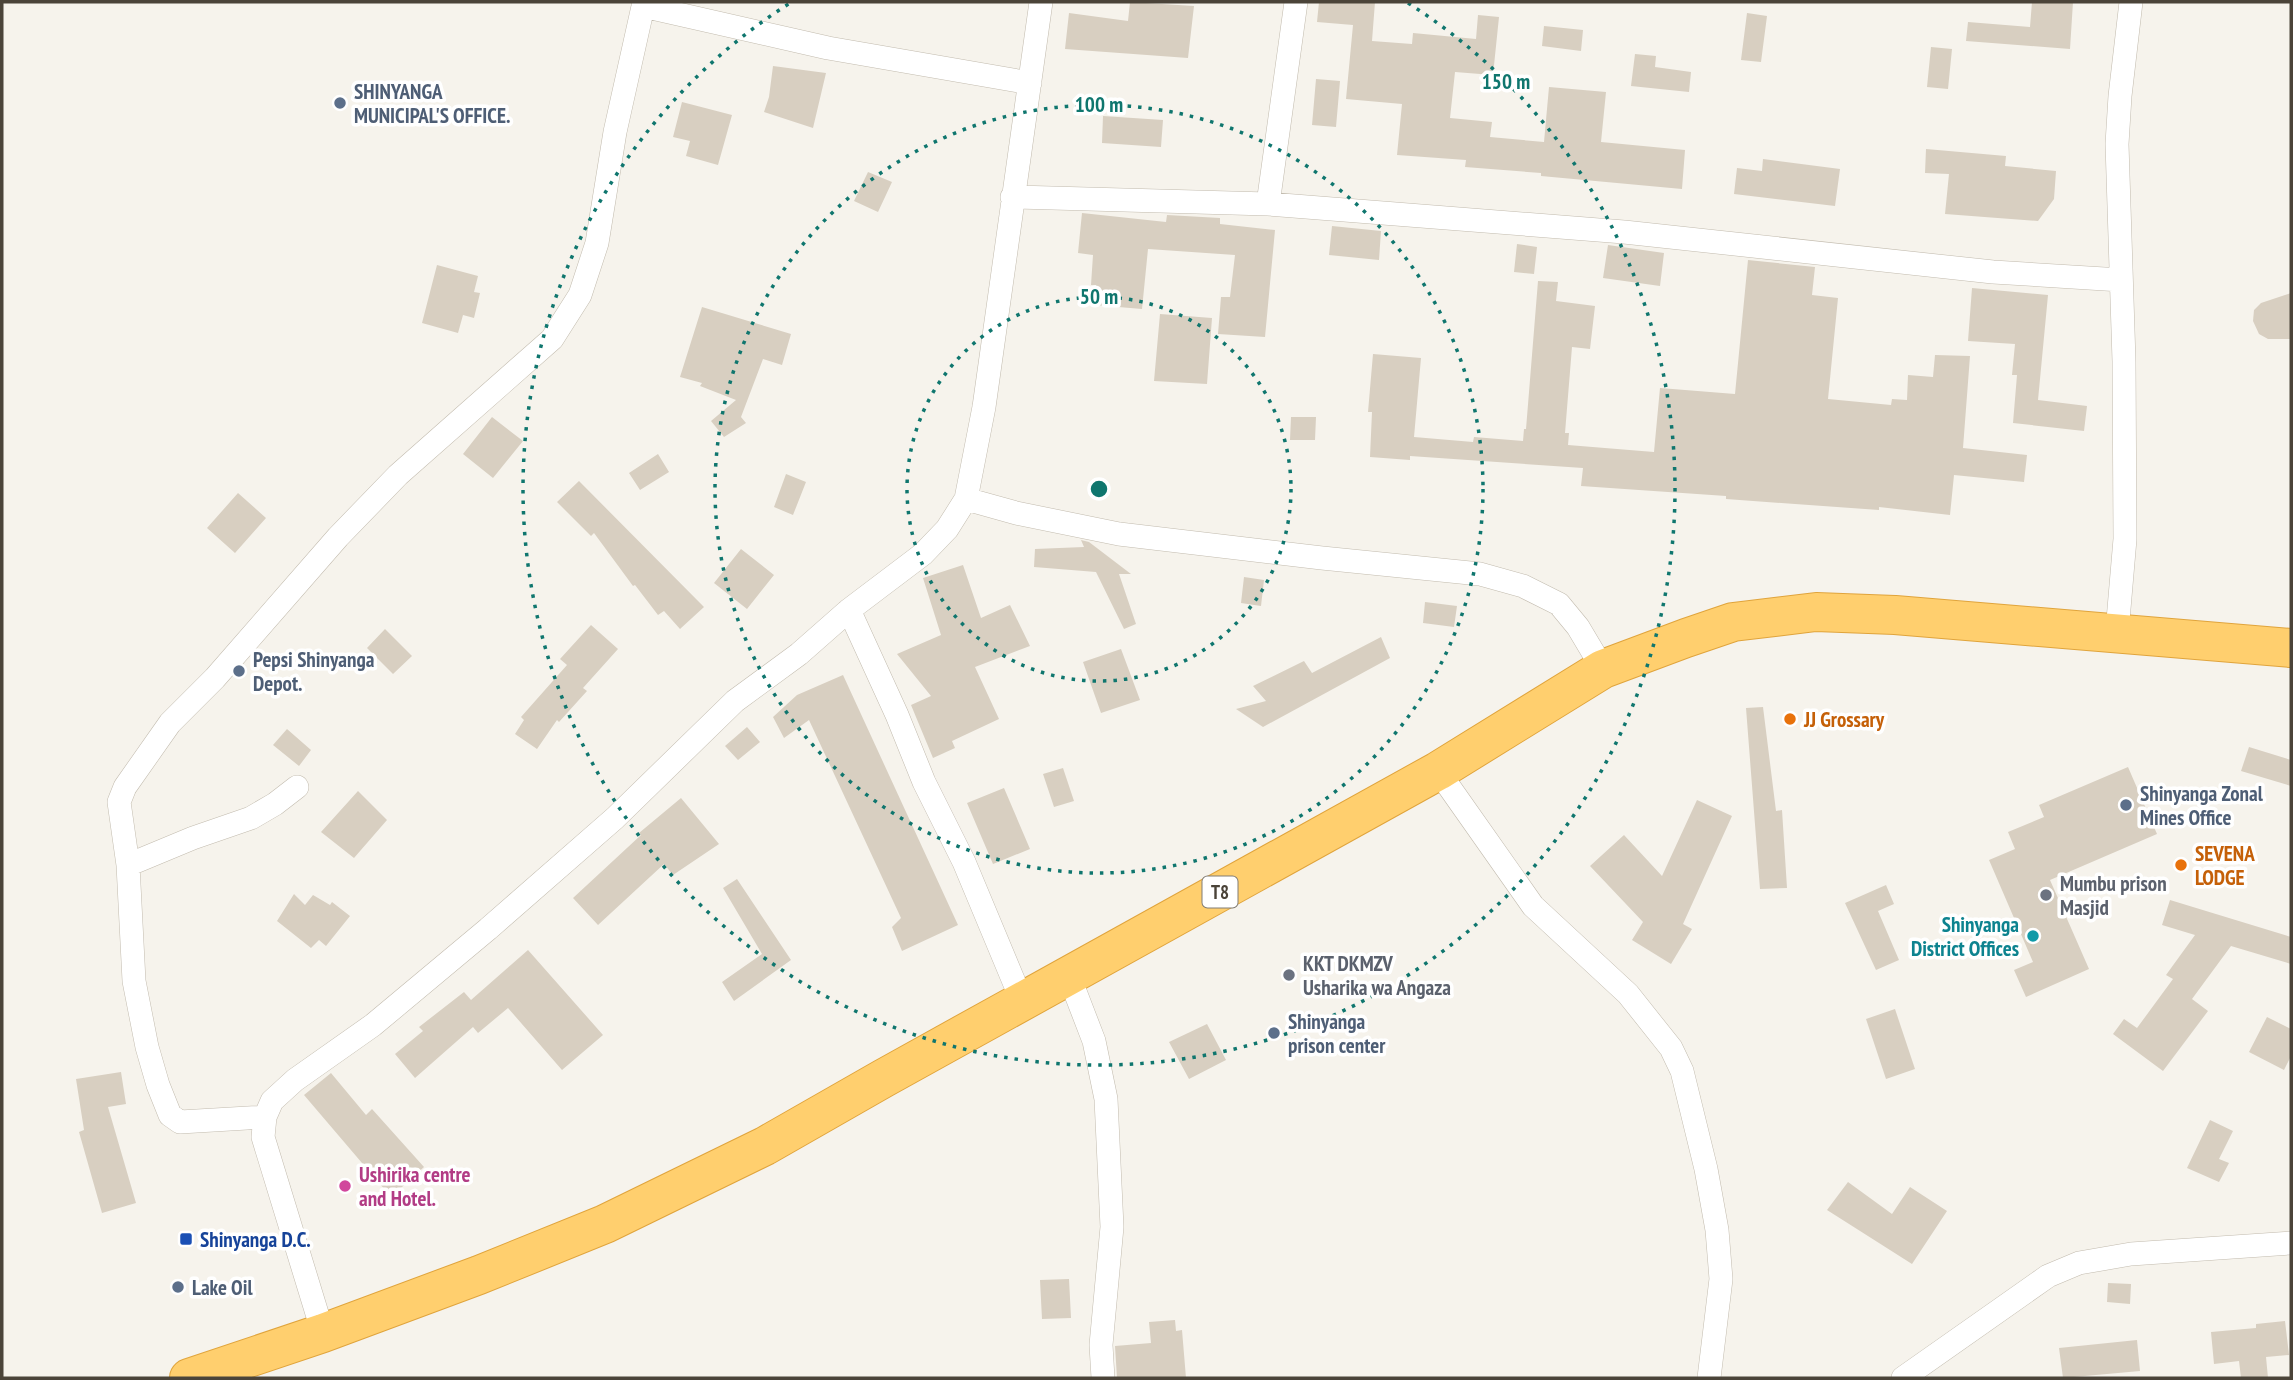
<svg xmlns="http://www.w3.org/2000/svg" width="2293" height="1380" viewBox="0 0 2293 1380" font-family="'PT Sans Narrow',sans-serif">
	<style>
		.building { fill: #d8cfc1 }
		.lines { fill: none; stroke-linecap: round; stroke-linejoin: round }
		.street-casing { stroke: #c2bbae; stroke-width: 24 }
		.highway-casing { stroke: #e0a43c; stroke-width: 40 }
		.street { stroke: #fff; stroke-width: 23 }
		.highway { stroke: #ffcf6e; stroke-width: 38 }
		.ring { fill: none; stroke: #0f766e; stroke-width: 3.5; stroke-dasharray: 3.5 7 }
		.service-dot { fill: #5c6f8a; stroke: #fff; stroke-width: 2.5 }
		.food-dot { fill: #e8710a; stroke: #fff; stroke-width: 2.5 }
		.worship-dot { fill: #6b7280; stroke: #fff; stroke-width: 2.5 }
		.culture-dot { fill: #0f9aa8; stroke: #fff; stroke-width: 2.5 }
		.hotel-dot { fill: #d1479c; stroke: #fff; stroke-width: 2.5 }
		.transit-dot { fill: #1a4fb4; stroke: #fff; stroke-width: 2.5 }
		.labels { text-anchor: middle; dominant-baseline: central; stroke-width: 7; stroke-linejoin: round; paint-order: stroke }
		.shield { fill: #fff; stroke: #817c74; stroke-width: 2 }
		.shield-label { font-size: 19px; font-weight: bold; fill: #4b4439 }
		.service-label { font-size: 21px; font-weight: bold; fill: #4e5e75; stroke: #fff; text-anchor: start }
		.food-label { font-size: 21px; font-weight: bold; fill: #c56008; stroke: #fff; text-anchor: start }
		.worship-label { font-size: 21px; font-weight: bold; fill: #5b616d; stroke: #fff; text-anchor: start }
		.culture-label { font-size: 21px; font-weight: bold; fill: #0d838f; stroke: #fff; text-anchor: end }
		.hotel-label { font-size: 21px; font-weight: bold; fill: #b23c85; stroke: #fff; text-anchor: start }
		.transit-label { font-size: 21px; font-weight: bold; fill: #164399; stroke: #fff; text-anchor: start }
		.centre { fill: #0f766e; stroke: #fff; stroke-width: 3.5 }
		.ring-label { font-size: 21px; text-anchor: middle; font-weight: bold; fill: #0f766e; stroke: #fff; stroke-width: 7; stroke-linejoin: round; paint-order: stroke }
	</style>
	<rect width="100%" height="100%" fill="#f6f3ec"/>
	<path class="building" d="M1130,2L1194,6L1188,58L1065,49L1069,13L1128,21Z
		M1319,2H1375L1372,41L1412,44L1413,33L1476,39L1478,15L1499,17L1493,75L1455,72L1450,118L1492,122L1490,137L1544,142L1549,87L1606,92L1601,142L1685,150L1682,189L1541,176V173L1465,167L1466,160L1397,155L1402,104L1346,99L1353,25L1317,22Z
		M2032,2H2073L2070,49L1966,41L1968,22L2030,27Z
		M1747,13L1767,16L1761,62L1741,60Z
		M1544,26L1583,30L1581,51L1542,46Z
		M1931,47L1952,49L1948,89L1927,87Z
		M1635,54L1656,56L1655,67L1691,72L1689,92L1631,86Z
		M773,66L826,73L813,128L764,112L769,97Z
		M1316,79L1340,81L1336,127L1312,125Z
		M682,102L732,115L718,165L686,156L690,141L673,137Z
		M1103,116L1163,120L1161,147L1102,143Z
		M1926,149L2006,156L2005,166L2056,171L2054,199L2038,221L1945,214L1949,174L1925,173Z
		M1763,159L1840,169L1835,206L1734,194L1737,168L1762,171Z
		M868,172L892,182L878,212L854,201Z
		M1082,213L1166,222L1167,215L1220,218V224L1275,230L1265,337L1218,334L1221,297H1230L1235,255L1148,249L1142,309L1095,305L1096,285H1091L1093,255L1078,253Z
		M1332,226L1381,231L1379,260L1329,255Z
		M1517,244L1537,247L1534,274L1514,272Z
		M1608,245L1664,253L1660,286L1603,278Z
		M1748,260L1815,267L1812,295L1838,298L1828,399L1891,405L1892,399L1907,400L1908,375L1933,377L1935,355L1970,356L1963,448L2027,455L2024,482L1954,475L1950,515L1879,507V510L1795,504L1726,499V496L1581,486L1583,468L1410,456V460L1370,457L1372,412H1368L1373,354L1421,358L1414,437L1473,442L1474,437L1523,441L1524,429H1526L1538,281L1558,282L1556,301L1595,306L1590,349L1572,347L1565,433H1569L1568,445L1654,452L1660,388L1735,394Z
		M437,265L478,276L474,292L480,293L474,318L463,315L458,333L422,323Z
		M1972,288L2048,295L2038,400L2087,406L2084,431L2013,423L2017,375H2012L2015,344L1968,341Z
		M2291,293V339H2268L2259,334L2253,321L2254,310L2261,303Z
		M702,307L791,334L782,365L763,359L741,417L746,423L724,437L711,421L736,400L700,386L702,383L680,377Z
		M1160,314L1212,318L1207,384L1154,381Z
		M492,417L523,441L493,478L463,454Z
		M1291,417H1316L1315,440H1290Z
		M658,454L669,472L640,490L629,473Z
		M786,474L806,482L793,515L774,507Z
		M579,481L704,607L680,629L664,611L658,615L635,585L633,586L594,533L591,536L557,502Z
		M238,493L266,518L235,553L207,528Z
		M1081,540L1089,542L1131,574H1119L1136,624L1124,629L1096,572L1034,567L1035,549L1084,547Z
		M741,549L774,575L747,609L714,583Z
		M963,565L981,618L1010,605L1030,646L975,667L999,719L952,741L955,748L933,758L911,705L931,696L897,654L941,635L923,578Z
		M1244,577L1264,580L1261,606L1241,603Z
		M1425,602L1457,606L1454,627L1423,623Z
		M591,625L618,649L583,688L587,691L559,722L557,720L537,749L515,734L524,720L521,717L567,665L560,659Z
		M385,629L412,656L393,674L367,648Z
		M1381,637L1390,658L1263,727L1236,709L1266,701L1253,686L1304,661L1312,673Z
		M1121,649L1140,700L1101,713L1083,662Z
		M843,675L958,925L902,951L892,927L901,918L809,720L784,738L773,717L797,695Z
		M1763,707L1776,811L1782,810L1787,888L1760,889L1746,708Z
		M747,727L760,742L738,760L725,746Z
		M287,729L311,750L299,766L273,745Z
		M2249,747L2291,760V786L2241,771Z
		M2128,767L2157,834L2050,880L2089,969L2026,997L2014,970L2033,962L1989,860L2015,849L2008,832L2044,817L2039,805Z
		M1063,768L1074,801L1054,807L1043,774Z
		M1004,788L1030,849L993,864L967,803Z
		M358,791L387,820L354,858L321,832Z
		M681,798L719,844L673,875L664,864L598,925L573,898L641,835L639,833Z
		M1697,800L1732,816L1683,924L1692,929L1671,964L1632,940L1643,922L1590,866L1624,835L1662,876Z
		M737,879L791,960L734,1001L722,982L762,954L723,888Z
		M1886,885L1894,904L1878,911L1899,960L1876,970L1845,903Z
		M294,894L305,905L313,895L330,905L332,902L350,916L326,946L319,940L311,948L277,921Z
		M2170,900L2291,937V964L2231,946L2192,999L2208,1011L2163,1071L2113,1034L2124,1019L2137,1028L2173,979L2166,975L2195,935L2162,925Z
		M528,950L603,1035L562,1070L508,1008L478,1033L473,1027L415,1078L395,1054L423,1031L419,1027L464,992L471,1000Z
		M1895,1009L1915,1069L1886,1079L1866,1019Z
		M2267,1017L2291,1029V1056L2284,1070L2249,1052Z
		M1207,1024L1226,1060L1189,1079L1169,1042Z
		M121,1072L126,1104L108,1107L136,1203L102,1213L79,1132L84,1130L76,1079Z
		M331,1073L366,1115L372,1109L424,1167L391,1197L304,1095Z
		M2210,1120L2233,1131L2219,1159L2229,1163L2219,1182L2187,1168Z
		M1848,1182L1892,1214L1910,1187L1947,1211L1912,1264L1827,1210Z
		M1069,1279L1071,1318L1042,1319L1040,1280Z
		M2108,1283L2131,1284L2130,1304L2107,1302Z
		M1175,1320L1176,1331L1182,1330L1186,1378H1117L1115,1346L1151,1343L1149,1322Z
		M2285,1321L2289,1355L2266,1357L2268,1378H2241L2239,1361L2214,1364L2211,1332L2256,1328V1324Z
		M2137,1340L2140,1371L2063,1378L2059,1348Z"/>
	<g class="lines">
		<g class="street-casing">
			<path id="street" d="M643,6L828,48L1030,83
				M1012,197L1268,204L1624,232L1993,272L2121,280
				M1268,204L1296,2
				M966,499L1016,513L1119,534L1322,558L1480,574L1523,586L1559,604L1578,627L1603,669
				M849,610L897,715L924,782L964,862L1022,1001
				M2117,632L2125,539L2124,361L2117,144L2120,96L2131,2
				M1438,771L1533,906L1628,994L1671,1048L1682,1071L1706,1169L1717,1230L1721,1279L1709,1378
				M128,865L193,838L251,818L275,804L297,787
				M1069,976L1094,1041L1106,1099L1112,1227L1101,1345L1103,1378
				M265,1117L180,1122L170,1115L158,1085L147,1047L134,981L128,865L119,802L125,787L170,723L215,678L338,537L398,475L552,339L580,295L597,243L615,132L644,2
				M323,1333L263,1137L265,1117L272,1101L295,1080L373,1025L488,929L615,818L735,701L799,654L849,610L923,554L947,529L966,499L984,407L1041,2
				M1903,1378L2048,1276L2079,1263L2131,1254L2291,1243"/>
		</g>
		<g class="highway-casing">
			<path id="highway" d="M189,1378L323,1333L479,1275L605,1224L765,1146L884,1078L1438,771L1603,669L1686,638L1733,622L1816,612L1895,615L2291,648"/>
		</g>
		<use href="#street" class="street"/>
		<use href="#highway" class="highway"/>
	</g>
	<g class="ring">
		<circle cx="1099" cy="489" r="192"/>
		<circle cx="1099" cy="489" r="384"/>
		<path d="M1408 3A576 576 0 1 1 790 3"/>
	</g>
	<g class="service-dot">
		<circle cx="340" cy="103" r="7"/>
		<circle cx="239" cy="671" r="7"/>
		<circle cx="2126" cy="805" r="7"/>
		<circle cx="1274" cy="1033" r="7"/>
		<circle cx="178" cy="1287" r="7"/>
	</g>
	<g class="food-dot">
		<circle cx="1790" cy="719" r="7"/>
		<circle cx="2181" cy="865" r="7"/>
	</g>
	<g class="worship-dot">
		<circle cx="2046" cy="895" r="7"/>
		<circle cx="1289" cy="975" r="7"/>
	</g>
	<circle class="culture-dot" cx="2033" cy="936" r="7"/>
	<circle class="hotel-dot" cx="345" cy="1186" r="7"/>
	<rect class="transit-dot" x="179" y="1232" width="14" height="14" rx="3.5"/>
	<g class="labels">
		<rect class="shield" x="1202.5" y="876.5" width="35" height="31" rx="5"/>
		<g class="shield-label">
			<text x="1220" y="892">T8</text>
		</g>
		<g class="service-label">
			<text x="354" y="91">SHINYANGA<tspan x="354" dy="24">MUNICIPAL'S OFFICE.</tspan></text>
			<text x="253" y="659">Pepsi Shinyanga<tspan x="253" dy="24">Depot.</tspan></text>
			<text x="2140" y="793">Shinyanga Zonal<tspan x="2140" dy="24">Mines Office</tspan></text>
			<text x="1288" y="1021">Shinyanga<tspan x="1288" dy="24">prison center</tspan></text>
			<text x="192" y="1287">Lake Oil</text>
		</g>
		<g class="food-label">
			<text x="1804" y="719">JJ Grossary</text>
			<text x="2195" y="853">SEVENA<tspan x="2195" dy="24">LODGE</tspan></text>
		</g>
		<g class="worship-label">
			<text x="2060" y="883">Mumbu prison<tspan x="2060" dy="24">Masjid</tspan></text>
			<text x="1303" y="963">KKT DKMZV<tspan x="1303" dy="24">Usharika wa Angaza</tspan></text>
		</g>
		<g class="culture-label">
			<text x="2019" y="924">Shinyanga<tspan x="2019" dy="24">District Offices</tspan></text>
		</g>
		<g class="hotel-label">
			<text x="359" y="1174">Ushirika centre<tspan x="359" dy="24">and Hotel.</tspan></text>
		</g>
		<g class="transit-label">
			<text x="200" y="1239">Shinyanga D.C.</text>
		</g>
	</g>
	<circle cx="1099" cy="489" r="10" class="centre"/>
	<g class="ring-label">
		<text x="1506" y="89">150 m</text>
		<text x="1099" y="112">100 m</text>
		<text x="1099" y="304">50 m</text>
	</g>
	<rect width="2293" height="1380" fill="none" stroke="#4b4439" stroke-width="7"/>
</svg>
